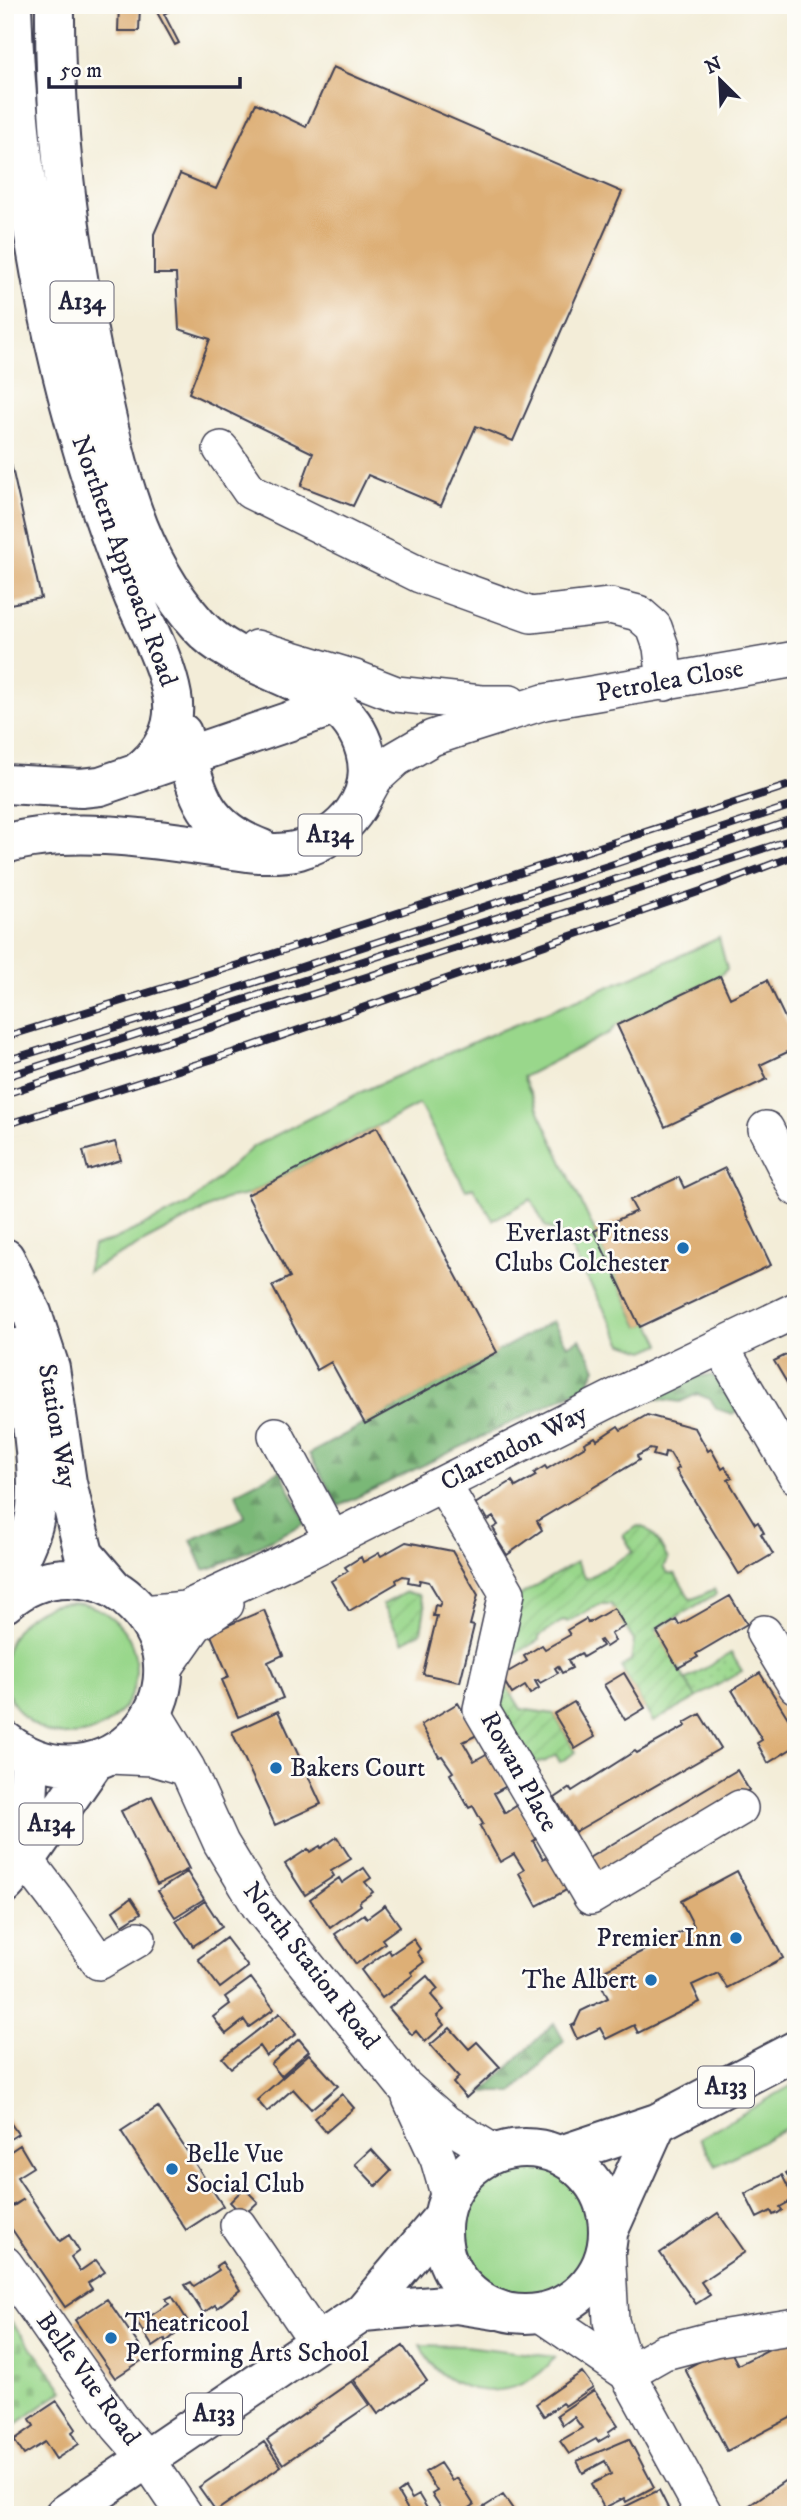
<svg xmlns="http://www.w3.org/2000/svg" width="801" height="2520" viewBox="0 0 801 2520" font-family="'IM FELL DW Pica',serif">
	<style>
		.grass { fill: #99d78b; stroke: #5e7c63; stroke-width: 2 }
		.forest { fill: url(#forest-firs); stroke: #4e6d59; stroke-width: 2 }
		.cemetery { fill: url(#cemetery-stones); stroke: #5e7c63; stroke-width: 2 }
		.park { fill: url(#park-dots); stroke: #5e7c63; stroke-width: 2 }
		.garden { fill: url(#garden-furrows); stroke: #5e7c63; stroke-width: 2 }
		.building { fill: #ddaf76 }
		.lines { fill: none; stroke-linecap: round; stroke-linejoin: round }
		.minor-casing { stroke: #414053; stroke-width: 38 }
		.major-casing { stroke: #414053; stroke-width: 42 }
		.minor { stroke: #fff; stroke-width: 35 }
		.major { stroke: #fff; stroke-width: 38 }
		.rail-casing { stroke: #22223b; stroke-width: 8 }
		.rail { stroke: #fdfcf7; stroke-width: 5; stroke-dasharray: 16; stroke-linecap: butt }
		.poi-dot { fill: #1f6fb2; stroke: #fdfcf7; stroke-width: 2.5 }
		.labels { text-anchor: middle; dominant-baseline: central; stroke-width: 5; stroke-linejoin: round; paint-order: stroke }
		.shield { fill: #fdfcf7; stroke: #646373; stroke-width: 2 }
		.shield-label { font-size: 24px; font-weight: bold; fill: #22223b }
		.street-label { font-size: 26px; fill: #22223b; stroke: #fdfcf7 }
		.poi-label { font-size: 26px; fill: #22223b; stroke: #fdfcf7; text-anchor: end }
	</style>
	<defs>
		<pattern id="forest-firs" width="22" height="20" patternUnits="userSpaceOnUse" patternTransform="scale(1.75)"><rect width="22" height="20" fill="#7ab877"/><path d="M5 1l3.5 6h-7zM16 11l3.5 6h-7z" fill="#649563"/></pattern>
		<pattern id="cemetery-stones" width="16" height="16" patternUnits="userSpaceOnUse" patternTransform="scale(1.75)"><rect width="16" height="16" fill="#99d78b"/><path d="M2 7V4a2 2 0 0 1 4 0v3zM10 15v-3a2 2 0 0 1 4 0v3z" fill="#84b879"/></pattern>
		<pattern id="park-dots" width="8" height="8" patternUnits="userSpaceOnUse" patternTransform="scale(1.75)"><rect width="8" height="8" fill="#99d78b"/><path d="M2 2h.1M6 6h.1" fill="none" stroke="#84b879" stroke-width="1.8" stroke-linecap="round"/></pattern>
		<pattern id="garden-furrows" width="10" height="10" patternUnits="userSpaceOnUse" patternTransform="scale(1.75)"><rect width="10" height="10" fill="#99d78b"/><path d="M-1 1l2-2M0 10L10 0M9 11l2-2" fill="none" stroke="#84b879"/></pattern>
	</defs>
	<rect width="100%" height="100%" fill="#fdfcf7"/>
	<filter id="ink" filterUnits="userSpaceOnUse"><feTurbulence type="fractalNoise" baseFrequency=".0143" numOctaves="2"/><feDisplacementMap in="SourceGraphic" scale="14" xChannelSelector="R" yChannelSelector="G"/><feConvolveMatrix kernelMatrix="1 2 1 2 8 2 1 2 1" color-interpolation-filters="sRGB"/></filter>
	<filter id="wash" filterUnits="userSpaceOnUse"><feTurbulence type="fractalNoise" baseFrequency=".00686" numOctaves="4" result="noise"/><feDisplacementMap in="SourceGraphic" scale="28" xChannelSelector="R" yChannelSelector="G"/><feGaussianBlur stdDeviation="1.57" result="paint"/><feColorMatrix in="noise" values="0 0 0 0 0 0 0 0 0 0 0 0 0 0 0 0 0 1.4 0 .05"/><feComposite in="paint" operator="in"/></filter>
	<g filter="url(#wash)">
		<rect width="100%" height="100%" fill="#f3edd8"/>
		<path class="grass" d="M719,938L727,969L720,976L617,1025L609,1033L523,1077L639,1327L650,1322L661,1344L645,1351L623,1344L564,1236L545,1226L531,1199L493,1220L473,1187L466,1190L419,1104L247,1195L225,1199L87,1272L93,1246L113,1240L189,1204L254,1146L359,1093L485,1037L642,973Z
			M4 1669a66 66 0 1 1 132 0a66 66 0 1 1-132 0Z
			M796,2083V2123L716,2166L700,2138Z
			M462 2230a65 65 0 1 1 130 0a65 65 0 1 1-130 0Z
			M420,2345L466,2346L555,2357C520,2406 444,2401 420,2345Z"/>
		<path class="forest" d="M553,1321L567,1346L580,1339L596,1368L587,1386L339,1506L309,1454Z
			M708,1375C726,1378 733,1393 742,1408L732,1414L717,1409L710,1399L697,1394L680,1402L653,1398L698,1376Z
			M280,1470L306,1523L214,1567L204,1570L191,1540L245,1517L236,1493Z
			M554,2023L564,2041L513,2092H483Z"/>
		<path class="cemetery" d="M11,2321L64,2390L5,2432V2325Z"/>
		<path class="park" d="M731,1653L742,1671L696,1698L685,1680Z"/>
		<path class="garden" d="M638,1526C654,1528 660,1546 668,1559L663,1567L667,1573L675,1574L690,1599L696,1598L714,1589L716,1594L656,1629L696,1698L653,1722L621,1667L631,1661L634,1641L611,1604H599L568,1622L564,1620L539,1636V1640L503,1661L501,1676L521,1709L554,1714L576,1752L560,1762L556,1755L544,1762L535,1763L521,1743L514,1746L491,1703L514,1604L519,1596L576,1562L586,1579L633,1552L623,1535Z
			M406,1592L419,1595L425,1607L421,1632L403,1642L382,1605Z"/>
		<g id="blocks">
			<path class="building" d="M119,5H140L139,31H118Z
				M153,5H180L164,14L179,43L175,45Z
				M333,67L622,192L513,441L476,426L441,506L368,475L353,506L301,486L313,453L189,393L210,339L179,329L176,274H154V234L180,174L216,189L256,103L306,127Z
				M6,441L41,598L5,605V442Z
				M720,976L730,998L767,980L796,1041V1048L760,1065L767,1079L665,1127L617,1025Z
				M377,1127L497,1352L365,1424L331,1362L317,1370L272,1286L290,1277L247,1195Z
				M115,1142L121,1160L88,1170L83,1151Z
				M725,1168L771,1265L640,1327L594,1231L636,1211L630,1200L679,1177L684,1188Z
				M796,1350V1398L774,1361Z
				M647,1415L695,1428L708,1451L711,1449L722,1469L725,1467L732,1478L728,1480L755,1524L758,1522L764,1533L761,1534L773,1554L739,1574L676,1470L679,1468L670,1453L665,1452L664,1458L653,1455L655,1450L650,1449L637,1456L639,1460L537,1521L542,1530L507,1555L495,1536L497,1535L493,1528L498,1525L493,1517L488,1520L484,1513L482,1514L475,1504L512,1481L516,1487L536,1476L534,1473L545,1466L547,1469L585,1446L584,1443L595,1437L597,1440L618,1426L621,1430Z
				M406,1542L452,1551L478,1595L470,1625L474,1626L460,1682L423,1674L437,1616H433L434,1610L435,1605L439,1606L441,1602L429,1582L420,1580L419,1584L408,1582L409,1577L403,1576L396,1580L397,1583L349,1611L331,1581L348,1571L345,1567L361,1557L363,1562L379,1553L381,1556Z
				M730,1596L747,1624L696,1654L698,1657L678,1668L657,1632L676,1620L679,1625Z
				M614,1608L625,1626L611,1634L615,1641L606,1647L601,1640L599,1641L602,1646L583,1657L581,1653L568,1660L572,1668L562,1673L558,1666L555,1668L558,1673L540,1683L538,1680L535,1681L539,1688L530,1694L525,1686L512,1694L501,1676L527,1661L524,1656L542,1645L545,1649L570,1635L567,1630L586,1619L588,1623Z
				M264,1610L283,1655L268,1662L283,1698L238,1717L222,1680L229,1677L210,1633Z
				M624,1673L645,1708L625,1720L604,1685Z
				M760,1673L791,1723L793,1721L796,1726V1746L768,1763L757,1743L762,1740L732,1690Z
				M574,1702L595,1737L575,1749L554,1714Z
				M458,1703L477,1735L463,1742L474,1761L488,1753L507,1786L494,1793L505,1813L518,1805L538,1838L533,1841L543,1859L553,1854L572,1887L537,1906L519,1873L524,1870L514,1854L500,1862L480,1826L483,1824L473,1806L469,1808L450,1774L453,1772L442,1756L439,1757L421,1725Z
				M278,1711L321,1804L275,1825L232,1732Z
				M700,1714L721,1748L575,1832L555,1798L570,1788L572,1791L635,1751L637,1753L686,1726L684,1723Z
				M737,1770L749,1790L599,1879L587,1859Z
				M152,1796L189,1869L157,1885L121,1811Z
				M337,1837L351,1859L331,1871L334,1876L305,1895L285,1864L308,1849L310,1852L320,1846L321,1848Z
				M364,1868L371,1878L365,1882L373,1892L359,1902L361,1905L330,1928L310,1899L339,1878L342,1883Z
				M737,1871L783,1958L727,1988L718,1973L692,1985L700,2002L638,2033L634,2025L606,2039L600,2028L577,2039L571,2026L575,2024L581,2011L608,1998L596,1974L694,1926L681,1901Z
				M187,1872L204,1899L175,1917L158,1891Z
				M131,1898L141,1913L122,1925L113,1911Z
				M205,1901L222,1927L193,1946L176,1921Z
				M385,1905L400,1926L382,1939L385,1943L356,1964L335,1934L364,1914L367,1918Z
				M226,1938L248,1967L220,1988L198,1959Z
				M413,1939L420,1949L417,1952L424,1962L411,1972L413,1975L382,1998L361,1970L389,1950L391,1954Z
				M427,1976L438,1989L431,1995L444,2010L437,2016L444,2025L425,2042L416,2031L412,2035L389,2008Z
				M251,1978L274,2009L249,2027L244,2020L226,2034L213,2017L230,2004L225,1997Z
				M280,2013L296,2034L266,2056L259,2046L231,2068L222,2058Z
				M450,2028L469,2049L477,2042L500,2067L466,2098L453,2083L459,2077L430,2045Z
				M299,2039L309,2051L281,2076L271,2064Z
				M309,2054L338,2086L311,2109L293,2089L267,2112L257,2100Z
				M342,2094L354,2108L326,2132L314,2118Z
				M158,2107L223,2206L186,2230L121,2131Z
				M5,2115L18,2134L5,2142Z
				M20,2145L33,2167L17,2177L29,2195L60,2241L69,2235L79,2251L71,2257L80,2271L96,2260L105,2272L88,2283L92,2289L65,2307L5,2219V2212L24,2199L5,2210V2155Z
				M371,2149L391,2171L376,2186L355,2164Z
				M796,2168V2190L786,2173Z
				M782,2175L794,2199L780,2207L782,2210L778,2213L773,2215L771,2211L757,2218L745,2194Z
				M244,2188L258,2202L243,2216L230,2202Z
				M718,2213L745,2252L701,2282L710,2295L696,2304L660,2253Z
				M222,2262L240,2290L217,2308L215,2305L203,2313L185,2285L191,2282L194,2286L219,2270L216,2266Z
				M172,2296L189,2323L166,2342L165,2339L153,2347L135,2319L141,2316L144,2320L169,2304L166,2299Z
				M107,2299L147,2357L115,2378L75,2320Z
				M791,2338L796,2346V2368L790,2371L796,2383V2415L727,2451L685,2369L728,2346L738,2365Z
				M403,2346L427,2381L378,2414L354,2380Z
				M582,2372L593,2387L565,2406L562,2403L544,2416L536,2404Z
				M352,2381L369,2405L283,2464L267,2440Z
				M594,2390L618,2425L608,2432L610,2435L598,2442L596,2439L569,2454L560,2441L582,2428L574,2417L563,2425L557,2415Z
				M57,2401L76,2429L72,2432L79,2444L56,2459L45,2442L24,2455L14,2440L34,2426L30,2419Z
				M629,2439L654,2487L626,2502L624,2498L604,2508L591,2484L611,2474L605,2461L583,2473L577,2461Z
				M264,2442L281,2466L216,2511L199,2487Z
				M440,2463L452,2481L457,2478L474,2505L459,2515H446L432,2494L437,2491L425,2472Z
				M796,2473V2515H753L747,2507Z
				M405,2488L412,2499L419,2495L431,2515H411L398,2493Z
				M659,2490L668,2508L653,2515H608Z
				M503,2495L517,2515H482L479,2510Z"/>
		</g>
	</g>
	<g filter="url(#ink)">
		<use href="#blocks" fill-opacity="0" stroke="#414053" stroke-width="2"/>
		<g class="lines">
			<g class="minor-casing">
				<path id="minor" d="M221,449L250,491L420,575L531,615L610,606L638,613L654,627L661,647L665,683
					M256,648L355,678L396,694L481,703H510
					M365,796L375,778L396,759L432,738L465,727L544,702L796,659
					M766,1129L796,1188
					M721,1347L796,1476
					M276,1435L332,1539
					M443,1484L507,1593L481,1709L591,1897L740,1808
					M143,1613L185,1609L309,1551L623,1393L796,1310
					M764,1633L796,1686
					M162,1672L195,1625L226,1604
					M153,1712L187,1768L221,1843L259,1906L404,2086L446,2123L495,2153
					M109,1756L153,1758L187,1768
					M26,1860L55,1898L99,1962L138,1939
					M410,2098L438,2159L449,2197
					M238,2225L318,2343
					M607,2247L611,2321L627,2373L705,2515
					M5,2264L118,2426L147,2459L185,2515
					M539,2313L627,2373
					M627,2373L664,2352L714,2339L796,2326"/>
			</g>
			<g class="major-casing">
				<path id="major" d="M12,5C17,171 45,335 96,493C107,529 120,563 134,598C148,630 166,662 172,696C178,728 161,755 137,773
					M182,733C196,790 200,826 262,849
					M5,784L81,788L100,786L337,705
					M5,844C79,822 181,844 257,853C271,853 285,854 299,850C343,836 378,798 365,751C345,676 246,679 198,625C136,556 117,466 98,378C70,255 54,131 55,5
					M5,1258L32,1313L50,1368L67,1483L84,1554L114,1589
					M5,1590C14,1569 27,1547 33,1525C44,1483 29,1390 16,1348
					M5,1603C29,1581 58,1574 89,1580C107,1583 123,1593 135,1606C217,1688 104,1818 5,1741
					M11,1861L28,1806L30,1757
					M5,1884L26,1860L94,1762
					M442 2231a83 83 0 1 1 166 0a83 83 0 1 1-166 0Z
					M561,2155L657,2123L796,2050
					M609,2230L657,2123
					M363,2312L456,2304L495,2310
					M64,2515L363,2312L442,2218"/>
			</g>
			<use href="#minor" class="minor"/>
			<use href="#major" class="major"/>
			<g class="rail-casing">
				<path id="rail" d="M5,1037L241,964L796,783
					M5,1061L171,1010L796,804
					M5,1077L691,855L796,819
					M5,1094L796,838
					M5,1125L232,1053L704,890L796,855"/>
			</g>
			<use href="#rail" class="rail"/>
		</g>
	</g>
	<g class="poi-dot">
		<circle cx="683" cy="1248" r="7"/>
		<circle cx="276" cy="1768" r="7"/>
		<circle cx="736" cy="1938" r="7"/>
		<circle cx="651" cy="1980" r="7"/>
		<circle cx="172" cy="2169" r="7"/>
		<circle cx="111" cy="2338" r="7"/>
	</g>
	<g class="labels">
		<g class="shield">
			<rect x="50.5" y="281.5" width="63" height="41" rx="5"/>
			<rect x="298.5" y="814.5" width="63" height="41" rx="5"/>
			<rect x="19.5" y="1803.5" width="63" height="41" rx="5"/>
			<rect x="698" y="2066.5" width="56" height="41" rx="5"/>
			<rect x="186" y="2393.5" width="56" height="41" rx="5"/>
		</g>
		<g class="shield-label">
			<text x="82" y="302">A134</text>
			<text x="330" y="835">A134</text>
			<text x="51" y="1824">A134</text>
			<text x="726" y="2087">A133</text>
			<text x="214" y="2414">A133</text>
		</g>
		<g class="street-label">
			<text transform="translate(124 561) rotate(70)">Northern Approach Road</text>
			<text transform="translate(670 681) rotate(-10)">Petrolea Close</text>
			<text transform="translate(57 1426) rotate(80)">Station Way</text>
			<text transform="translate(514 1448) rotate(-27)">Clarendon Way</text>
			<text transform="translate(519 1772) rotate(61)">Rowan Place</text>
			<text transform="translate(311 1966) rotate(52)">North Station Road</text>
			<text transform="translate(88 2379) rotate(54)">Belle Vue Road</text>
		</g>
		<g class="poi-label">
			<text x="669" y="1233">Everlast Fitness<tspan x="669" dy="30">Clubs Colchester</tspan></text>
			<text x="290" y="1768" text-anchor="start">Bakers Court</text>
			<text x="722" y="1938">Premier Inn</text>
			<text x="637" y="1980">The Albert</text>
			<text x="186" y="2154" text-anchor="start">Belle Vue<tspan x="186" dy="30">Social Club</tspan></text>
			<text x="125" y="2323" text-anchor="start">Theatricool<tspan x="125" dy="30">Performing Arts School</tspan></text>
		</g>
	</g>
	<rect width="801" height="2520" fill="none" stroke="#fdfcf7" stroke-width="28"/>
	<g transform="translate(720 80) rotate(336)" stroke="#fdfcf7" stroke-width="5" paint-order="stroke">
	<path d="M0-5L12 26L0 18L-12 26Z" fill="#22223b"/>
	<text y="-10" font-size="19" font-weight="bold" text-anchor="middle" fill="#22223b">N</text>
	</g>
	<path d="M49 77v10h191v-10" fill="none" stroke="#22223b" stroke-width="3.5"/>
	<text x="60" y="77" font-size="21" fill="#22223b" stroke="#fdfcf7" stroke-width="5" paint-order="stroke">50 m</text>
</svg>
